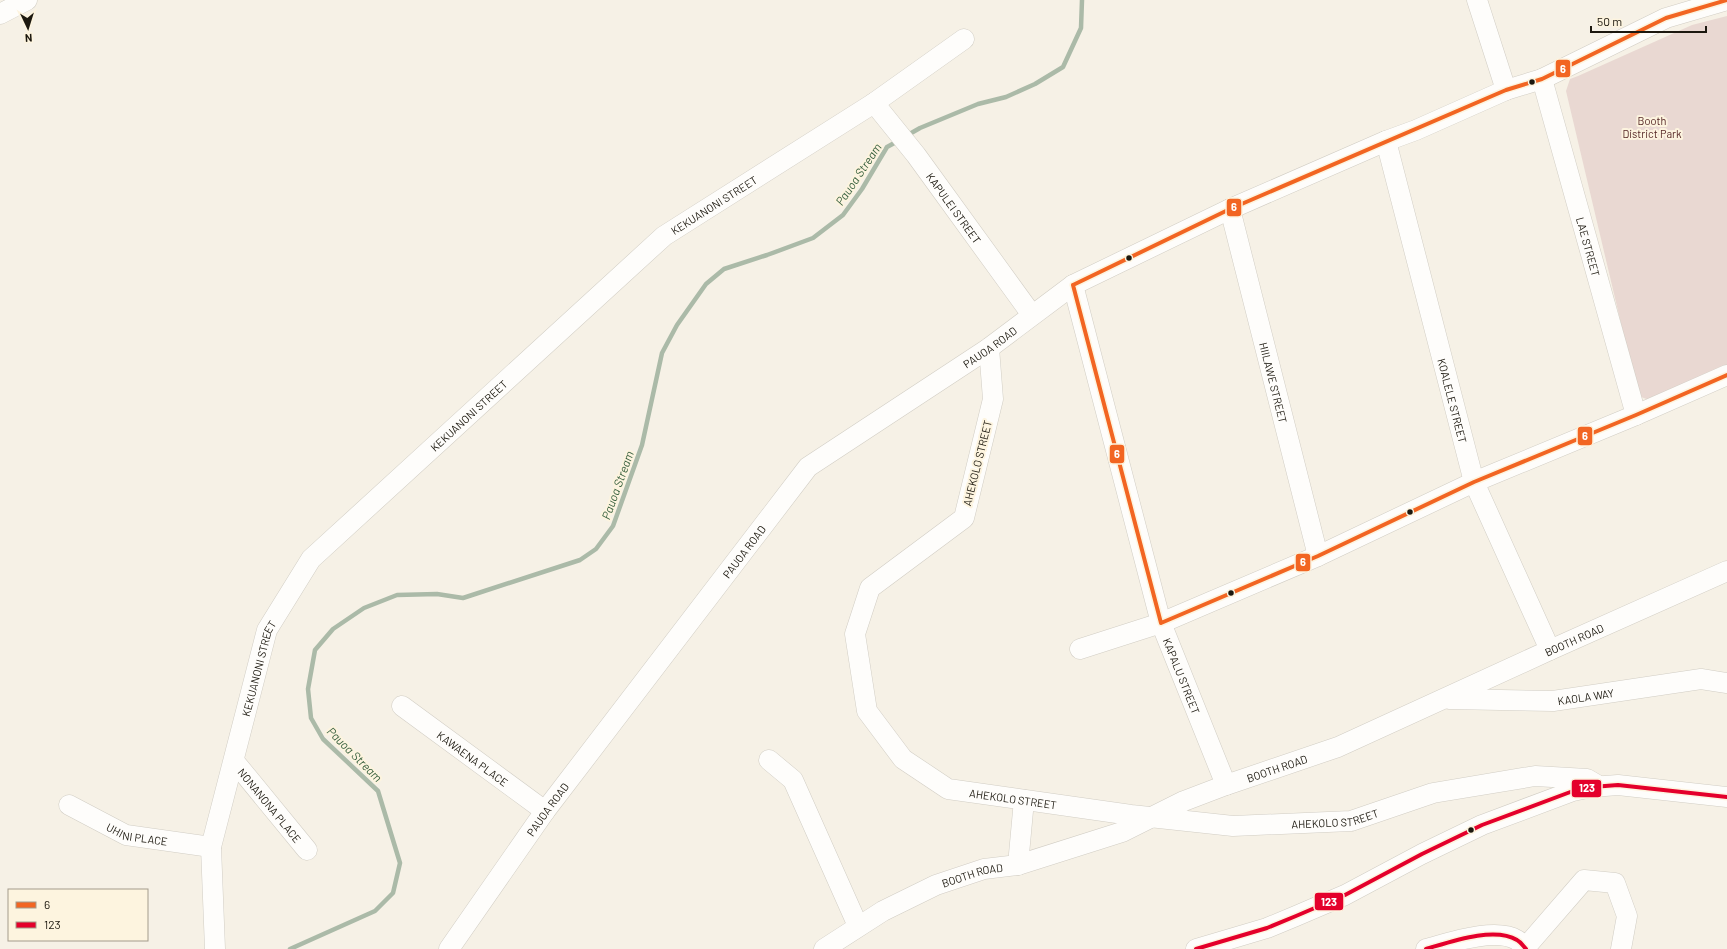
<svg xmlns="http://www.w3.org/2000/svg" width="1727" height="949" viewBox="0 0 1727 949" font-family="Barlow,sans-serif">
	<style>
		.green { fill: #e9d8d2 }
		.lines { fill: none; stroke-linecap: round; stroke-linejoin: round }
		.stream { stroke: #abbaa8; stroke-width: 4.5 }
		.minor-casing { stroke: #d1cdc4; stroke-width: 21 }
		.minor { stroke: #fefdfb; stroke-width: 20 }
		.bus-1-casing { stroke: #fdf4df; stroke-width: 7 }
		.bus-2-casing { stroke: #fdf4df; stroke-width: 7 }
		.bus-1 { stroke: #f26522; stroke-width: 4 }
		.bus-2 { stroke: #e4002b; stroke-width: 4 }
		.bus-dot { fill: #1c180f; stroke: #fdf4df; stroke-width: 1.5 }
		.labels { text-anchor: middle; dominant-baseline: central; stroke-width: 4; stroke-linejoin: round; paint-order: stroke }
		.park-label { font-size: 11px; fill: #552625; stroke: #fdf4df }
		.street-label { font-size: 11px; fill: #1c180f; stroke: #fdf4df }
		.water-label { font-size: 12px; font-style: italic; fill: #39613f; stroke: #fdf4df }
		.line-badge { stroke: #fdf4df; stroke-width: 1.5 }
		.badge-label { font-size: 11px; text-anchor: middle; font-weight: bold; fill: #fff }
	</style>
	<rect width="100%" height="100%" fill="#f6f1e6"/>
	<path class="green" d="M1727,16V369L1652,401L1641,397L1637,391L1566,91L1570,79L1578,76L1692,25Z"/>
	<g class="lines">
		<path class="stream" d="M906,136L920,128L978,104L1006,97L1035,84L1063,67L1081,28L1082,0
			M290,949L375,911L393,893L400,863L378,791L323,739L311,718L308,689L315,650L333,629L364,608L397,595L437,594L463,598L580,560L596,549L613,526L642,445L662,353L677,325L706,284L724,269L767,255L813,238L843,215L862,189L887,147L898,141"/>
		<g class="minor-casing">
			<g id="minor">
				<path d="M1477,0L1506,90"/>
				<path d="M0,14L27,0"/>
				<path id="s1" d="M1542,79L1636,415"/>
				<path id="s2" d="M874,103L916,155L1032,315"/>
				<path id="s3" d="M1386,141L1474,482L1550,650"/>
				<path id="s4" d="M1230,209L1318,556"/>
				<path id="s5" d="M1073,285L1161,623L1226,785"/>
				<path id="s6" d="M989,348L993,399L964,518L870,588L855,634L867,711L903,759L948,789L1131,815L1233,826L1351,821L1433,793L1535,776L1587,779L1599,786"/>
				<path d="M1080,649L1161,623L1318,556L1474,482L1636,415L1727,375"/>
				<path id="s7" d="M1449,699L1553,701L1701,679L1727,683"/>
				<path id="s8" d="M402,706L545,811"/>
				<path d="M769,760L793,780L858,926"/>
				<path id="s9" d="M234,761L307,850"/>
				<path id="s10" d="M69,805L126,835L211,847"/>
				<path d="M1018,865L1024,800"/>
				<path d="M1525,948L1584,880L1615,883L1627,916L1621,949"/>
				<path id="s11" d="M215,949L211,847L267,630L311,559L664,236L874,103L964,39"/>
				<path id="s12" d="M449,949L545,811L808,467L989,348L1073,285L1230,209L1386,141L1416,130L1506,90L1542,79L1666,18L1727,0"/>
				<path id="s13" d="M824,949L883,911L936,885L984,869L1018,865L1122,832L1184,801L1226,785L1338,747L1550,650L1727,571"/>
				<path d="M1196,949L1267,928L1296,916L1345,895L1422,854L1482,825L1573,791L1592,787L1618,785L1727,797"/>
				<path d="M1426,949C1449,943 1495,927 1517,940C1520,942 1523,946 1526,949"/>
			</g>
		</g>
		<use href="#minor" class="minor"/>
		<g class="bus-1-casing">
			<path id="bus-1" d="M1073,285L1230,209L1506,90L1542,79L1666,18L1727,0
				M1073,285L1161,623
				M1161,623L1318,556L1474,482L1636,415L1727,375"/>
		</g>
		<g class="bus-2-casing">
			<path id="bus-2" d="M1196,949L1267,928L1296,916L1345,895L1422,854L1482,825L1573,791L1592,787L1618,785L1727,797
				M1426,949C1450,942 1494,926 1517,940C1521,942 1523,946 1526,949"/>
		</g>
		<use href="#bus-1" class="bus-1"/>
		<use href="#bus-2" class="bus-2"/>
	</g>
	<g class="bus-dot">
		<circle cx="1532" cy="82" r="3.5"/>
		<circle cx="1129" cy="258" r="3.5"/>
		<circle cx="1410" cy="512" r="3.5"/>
		<circle cx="1231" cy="593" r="3.5"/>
		<circle cx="1471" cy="830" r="3.5"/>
	</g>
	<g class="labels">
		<g class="park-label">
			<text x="1652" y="120">Booth<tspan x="1652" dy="13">District Park</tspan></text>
		</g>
		<g class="street-label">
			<text stroke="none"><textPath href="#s11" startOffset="947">KEKUANONI STREET</textPath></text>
			<text stroke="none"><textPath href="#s2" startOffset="132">KAPULEI STREET</textPath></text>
			<text stroke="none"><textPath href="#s1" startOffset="174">LAE STREET</textPath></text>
			<text stroke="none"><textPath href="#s12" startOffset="819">PAUOA ROAD</textPath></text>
			<text stroke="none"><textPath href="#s4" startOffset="179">HIILAWE STREET</textPath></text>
			<text stroke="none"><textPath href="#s3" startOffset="268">KOALELE STREET</textPath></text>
			<text stroke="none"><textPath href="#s11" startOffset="623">KEKUANONI STREET</textPath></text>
			<text transform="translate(977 463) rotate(-76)">AHEKOLO STREET</text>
			<text stroke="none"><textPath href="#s12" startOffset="495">PAUOA ROAD</textPath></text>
			<text stroke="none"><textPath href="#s13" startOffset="815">BOOTH ROAD</textPath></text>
			<text stroke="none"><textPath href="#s11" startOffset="287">KEKUANONI STREET</textPath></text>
			<text stroke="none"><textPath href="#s5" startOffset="406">KAPALU STREET</textPath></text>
			<text stroke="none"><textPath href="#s7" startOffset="137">KAOLA WAY</textPath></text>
			<text stroke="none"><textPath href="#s8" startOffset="88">KAWAENA PLACE</textPath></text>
			<text stroke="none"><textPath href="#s13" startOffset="491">BOOTH ROAD</textPath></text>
			<text stroke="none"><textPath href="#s6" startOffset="597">AHEKOLO STREET</textPath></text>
			<text stroke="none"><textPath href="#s9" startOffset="57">NONANONA PLACE</textPath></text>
			<text stroke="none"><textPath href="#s12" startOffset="171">PAUOA ROAD</textPath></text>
			<text stroke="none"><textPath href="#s6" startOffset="921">AHEKOLO STREET</textPath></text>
			<text stroke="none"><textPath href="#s10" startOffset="75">UHINI PLACE</textPath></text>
			<text stroke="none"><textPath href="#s13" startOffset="167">BOOTH ROAD</textPath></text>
		</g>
		<g class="water-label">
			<text transform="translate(858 174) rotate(-56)">Pauoa Stream</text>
			<text transform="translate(617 485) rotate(-70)">Pauoa Stream</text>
			<text transform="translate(355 754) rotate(45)">Pauoa Stream</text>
		</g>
	</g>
	<g class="line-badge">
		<rect x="1555" y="59" width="16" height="19" rx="4" fill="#f26522"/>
		<rect x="1226" y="198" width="16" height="19" rx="4" fill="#f26522"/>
		<rect x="1577" y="426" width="16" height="20" rx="4" fill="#f26522"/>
		<rect x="1109" y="444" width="16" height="20" rx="4" fill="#f26522"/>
		<rect x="1295" y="553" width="16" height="19" rx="4" fill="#f26522"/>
		<rect x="1571" y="779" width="31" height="19" rx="4" fill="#e4002b"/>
		<rect x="1314" y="892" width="30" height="19" rx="4" fill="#e4002b"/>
	</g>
	<g class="badge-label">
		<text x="1563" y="73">6</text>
		<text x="1234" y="211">6</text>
		<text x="1585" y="440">6</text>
		<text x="1117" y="458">6</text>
		<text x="1303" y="566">6</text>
		<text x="1587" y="792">123</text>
		<text x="1329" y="906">123</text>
	</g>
	<rect x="8" y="889" width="140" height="52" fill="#fdf4df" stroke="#a39c8c"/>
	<rect x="16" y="902" width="20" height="6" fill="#f26522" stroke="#a39c8c"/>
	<text x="44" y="909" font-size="12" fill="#1c180f">6</text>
	<rect x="16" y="922" width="20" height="6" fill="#e4002b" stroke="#a39c8c"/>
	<text x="44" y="929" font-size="12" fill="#1c180f">123</text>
	<g transform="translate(28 28) rotate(176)" stroke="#fdf4df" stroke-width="3" paint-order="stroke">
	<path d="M0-3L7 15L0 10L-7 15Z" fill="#1c180f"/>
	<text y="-6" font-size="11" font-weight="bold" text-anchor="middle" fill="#1c180f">N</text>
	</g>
	<path d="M1591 26v6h115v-6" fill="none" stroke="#1c180f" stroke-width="2"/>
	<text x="1597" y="26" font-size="12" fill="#1c180f" stroke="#fdf4df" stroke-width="3" paint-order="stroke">50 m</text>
</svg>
